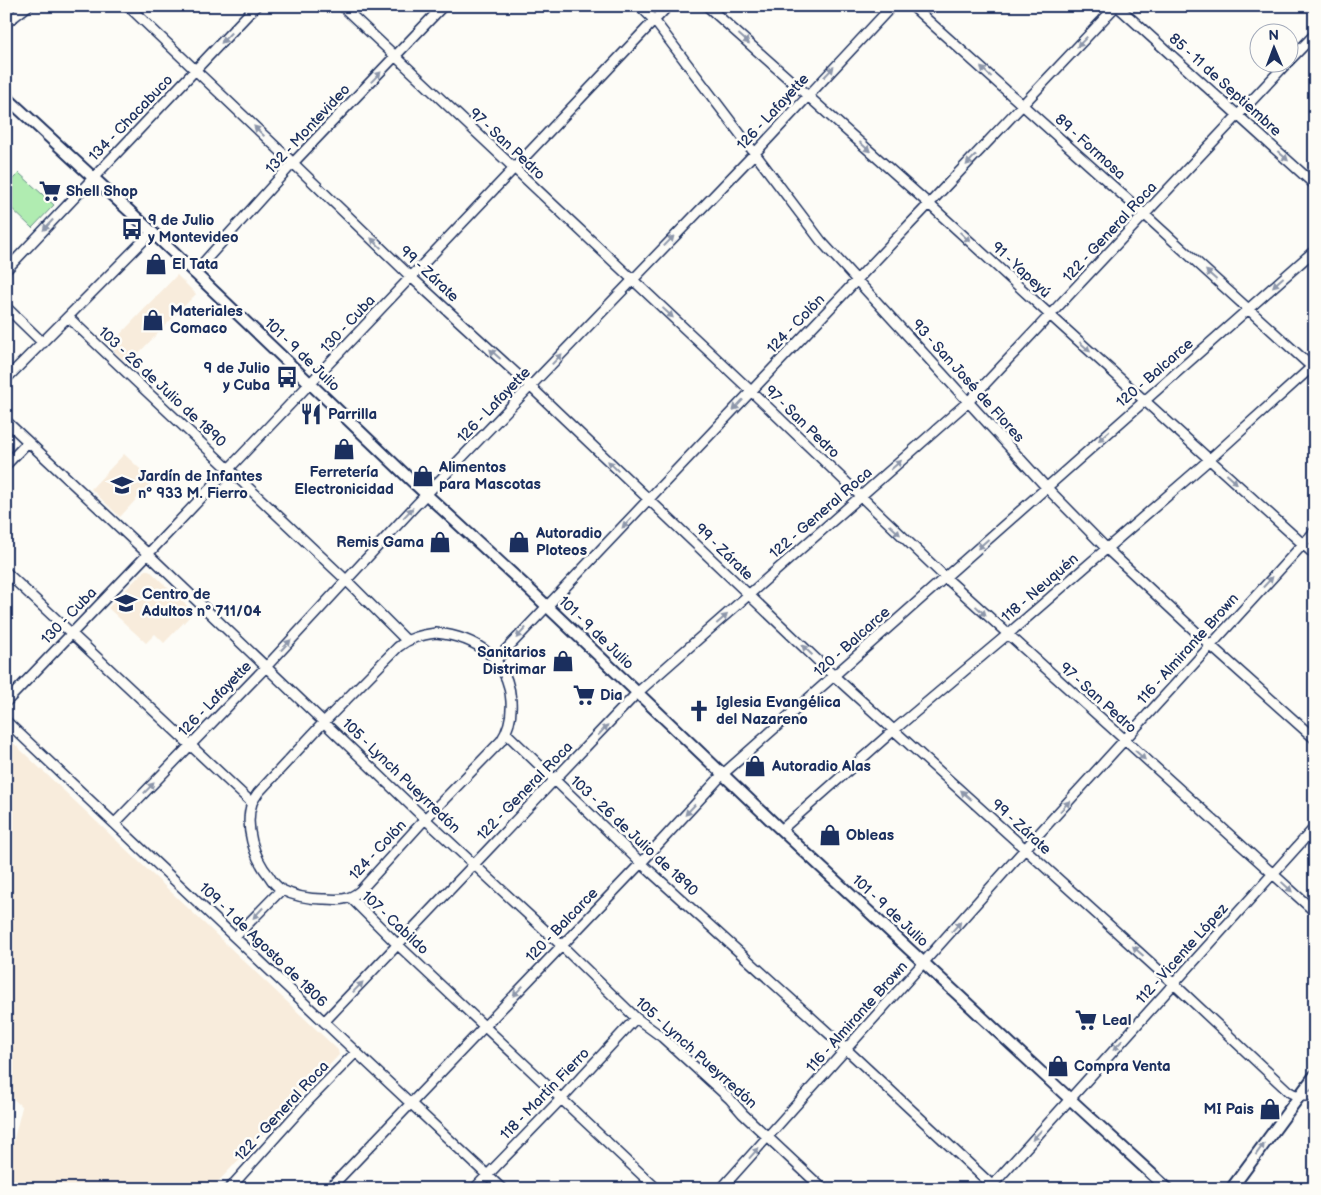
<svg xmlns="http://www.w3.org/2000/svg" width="1321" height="1195" viewBox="0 0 1321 1195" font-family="'Balsamiq Sans',sans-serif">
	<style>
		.built { fill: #f8ecdc }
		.green { fill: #b0ecb1; stroke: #668e88 }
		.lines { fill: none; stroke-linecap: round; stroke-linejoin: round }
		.minor-casing { stroke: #1b2f5e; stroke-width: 12 }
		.tertiary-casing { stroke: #1b2f5e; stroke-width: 14 }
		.minor { stroke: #fdfcf7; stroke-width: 9 }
		.tertiary { stroke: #fdfcf7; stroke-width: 10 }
		.oneway { fill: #8c96aa }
		.labels { text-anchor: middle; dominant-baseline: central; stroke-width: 5; stroke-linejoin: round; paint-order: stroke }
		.street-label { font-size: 15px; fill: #1b2f5e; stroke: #fdfcf7 }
		.poi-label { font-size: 15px; font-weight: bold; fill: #1b2f5e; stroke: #fdfcf7; text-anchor: start }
	</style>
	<rect width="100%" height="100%" fill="#fdfcf7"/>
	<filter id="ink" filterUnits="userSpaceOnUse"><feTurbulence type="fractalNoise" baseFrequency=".02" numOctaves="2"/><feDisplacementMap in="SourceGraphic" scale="10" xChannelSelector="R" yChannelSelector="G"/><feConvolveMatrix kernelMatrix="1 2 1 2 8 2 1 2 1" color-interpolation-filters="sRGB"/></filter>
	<g filter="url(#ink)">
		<path class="built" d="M177,275L196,294L128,364L109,346Z
			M124,454L153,481L120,517L91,489Z
			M145,570H149L194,612L164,643L155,634L146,643L108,608Z
			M6,736L338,1050L339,1055L211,1189H6V1171L22,1107L6,1092Z"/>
		<path class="green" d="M19,173L54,205L32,228L6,203V186Z"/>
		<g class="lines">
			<g class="minor-casing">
				<path id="minor" d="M128,6L293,163L411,277L531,387L834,676L1174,984L1288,1091C1296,1097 1305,1096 1315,1096
					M342,6L751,391L945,577L1315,912
					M640,6L654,20L821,241L1046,487L1107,549L1210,645L1315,739
					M707,6L929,204L1050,315L1315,555
					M912,6L1145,215L1314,369
					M1117,6L1315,185
					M6,23L28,6
					M1288,62L1315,34
					M6,270L256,6
					M194,273L293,163L443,6
					M6,307L43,343
					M68,317L346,580L406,640
					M6,379L152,232
					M6,421L148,554L425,819L561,945L636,1018L662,1037L730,1099L743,1114L823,1189
					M6,465L28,442
					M6,572L252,803
					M436,633C476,637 508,658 511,701C512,716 509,729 501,741L425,819L360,891C348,901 338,900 323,899C310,899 294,896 282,890C277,887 272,881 269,876C254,858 244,826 252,803C253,800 256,796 258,793L324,722L398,647C409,638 421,635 436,633Z
					M496,660L929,204L1116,6
					M6,702L148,554L668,6
					M6,721L356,1052L502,1189
					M506,733L641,863L846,1049L996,1189
					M115,823L266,667L416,505L755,153L892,6
					M781,830L894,730L1007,635L1210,459L1315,364
					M351,898L398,945L657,1189
					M235,937L281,890
					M324,1022L637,693L969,401L1288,62
					M229,1189L309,1100L356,1052
					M319,1189H322
					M329,1189L641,863L723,774L1315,250
					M474,1189L561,1099L636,1018
					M721,1189L1025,849L1315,531
					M989,1189L1315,827"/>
			</g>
			<g class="tertiary-casing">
				<path id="tertiary" d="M6,97L152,232L416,485L531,591L778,827L1058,1088L1168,1189
					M1231,1189L1315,1075"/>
			</g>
			<use href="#minor" class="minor"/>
			<use href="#tertiary" class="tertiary"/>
		</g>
		<defs><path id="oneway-solid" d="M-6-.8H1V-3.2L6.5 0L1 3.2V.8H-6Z" transform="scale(1.25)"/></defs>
		<g class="oneway">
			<use href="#oneway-solid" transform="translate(226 38) rotate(133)"/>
			<use href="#oneway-solid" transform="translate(744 39) rotate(42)"/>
			<use href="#oneway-solid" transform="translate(1082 42) rotate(134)"/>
			<use href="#oneway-solid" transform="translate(829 72) rotate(-47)"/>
			<use href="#oneway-solid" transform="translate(986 72) rotate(-138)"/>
			<use href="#oneway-solid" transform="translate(376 77) rotate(-46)"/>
			<use href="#oneway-solid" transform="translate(259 131) rotate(-136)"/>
			<use href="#oneway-solid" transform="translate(865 147) rotate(42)"/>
			<use href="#oneway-solid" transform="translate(1283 156) rotate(42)"/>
			<use href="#oneway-solid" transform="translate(971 160) rotate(133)"/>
			<use href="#oneway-solid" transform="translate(48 225) rotate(133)"/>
			<use href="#oneway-solid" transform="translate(965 237) rotate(43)"/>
			<use href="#oneway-solid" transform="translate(669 241) rotate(-46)"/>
			<use href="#oneway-solid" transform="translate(376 243) rotate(-136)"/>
			<use href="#oneway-solid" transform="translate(1211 275) rotate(-138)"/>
			<use href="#oneway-solid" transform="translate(1278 282) rotate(138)"/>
			<use href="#oneway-solid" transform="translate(668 313) rotate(43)"/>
			<use href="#oneway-solid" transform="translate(1085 347) rotate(42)"/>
			<use href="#oneway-solid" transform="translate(495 354) rotate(-138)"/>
			<use href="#oneway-solid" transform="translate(557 359) rotate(-46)"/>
			<use href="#oneway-solid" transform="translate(738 405) rotate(133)"/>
			<use href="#oneway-solid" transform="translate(1104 436) rotate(139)"/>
			<use href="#oneway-solid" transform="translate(896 465) rotate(-41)"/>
			<use href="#oneway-solid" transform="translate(613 466) rotate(-136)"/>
			<use href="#oneway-solid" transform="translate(1232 479) rotate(42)"/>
			<use href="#oneway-solid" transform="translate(408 513) rotate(-47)"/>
			<use href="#oneway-solid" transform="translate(627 523) rotate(134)"/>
			<use href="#oneway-solid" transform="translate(895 530) rotate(43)"/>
			<use href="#oneway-solid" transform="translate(983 544) rotate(138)"/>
			<use href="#oneway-solid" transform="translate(1268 582) rotate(-47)"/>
			<use href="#oneway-solid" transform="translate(981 611) rotate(43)"/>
			<use href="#oneway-solid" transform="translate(722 619) rotate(-41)"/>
			<use href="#oneway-solid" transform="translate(521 633) rotate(133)"/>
			<use href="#oneway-solid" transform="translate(286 645) rotate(-47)"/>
			<use href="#oneway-solid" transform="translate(807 650) rotate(-136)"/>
			<use href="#oneway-solid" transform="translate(603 730) rotate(-47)"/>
			<use href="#oneway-solid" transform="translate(1140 755) rotate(42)"/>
			<use href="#oneway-solid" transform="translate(149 788) rotate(-46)"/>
			<use href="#oneway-solid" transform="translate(966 795) rotate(-138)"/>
			<use href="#oneway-solid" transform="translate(1065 806) rotate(-48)"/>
			<use href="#oneway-solid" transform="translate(690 810) rotate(133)"/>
			<use href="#oneway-solid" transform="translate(1287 887) rotate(43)"/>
			<use href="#oneway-solid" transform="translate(258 913) rotate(133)"/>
			<use href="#oneway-solid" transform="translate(956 927) rotate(-48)"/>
			<use href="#oneway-solid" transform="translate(1138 951) rotate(-138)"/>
			<use href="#oneway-solid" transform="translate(358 987) rotate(-46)"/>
			<use href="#oneway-solid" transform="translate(518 991) rotate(134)"/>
			<use href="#oneway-solid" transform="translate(1118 1045) rotate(133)"/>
			<use href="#oneway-solid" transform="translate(1037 1135) rotate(132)"/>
			<use href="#oneway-solid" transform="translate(1260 1149) rotate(-54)"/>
			<use href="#oneway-solid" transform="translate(754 1153) rotate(-48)"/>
		</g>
	</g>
	<defs>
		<g id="supermarket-bare" transform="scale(1.725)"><path d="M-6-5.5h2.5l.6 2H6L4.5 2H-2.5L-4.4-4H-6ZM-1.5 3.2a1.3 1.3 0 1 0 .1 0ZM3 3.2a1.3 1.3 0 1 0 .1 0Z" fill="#1b2f5e" stroke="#fdfcf7" stroke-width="2.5" paint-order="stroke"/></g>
		<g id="bus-bare" transform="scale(1.725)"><path d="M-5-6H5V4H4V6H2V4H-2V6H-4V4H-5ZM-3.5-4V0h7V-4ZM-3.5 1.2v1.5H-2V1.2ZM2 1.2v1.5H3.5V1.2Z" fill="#1b2f5e" stroke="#fdfcf7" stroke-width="2.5" paint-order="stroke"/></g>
		<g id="shop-bare" transform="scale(1.725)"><path d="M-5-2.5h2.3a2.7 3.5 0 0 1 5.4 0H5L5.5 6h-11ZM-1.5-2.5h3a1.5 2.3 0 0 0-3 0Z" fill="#1b2f5e" stroke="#fdfcf7" stroke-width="2.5" paint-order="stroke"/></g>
		<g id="restaurant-bare" transform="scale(1.725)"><path d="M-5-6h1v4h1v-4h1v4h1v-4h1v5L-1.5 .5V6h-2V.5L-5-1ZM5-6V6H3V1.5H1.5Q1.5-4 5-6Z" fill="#1b2f5e" stroke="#fdfcf7" stroke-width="2.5" paint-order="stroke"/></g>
		<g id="school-bare" transform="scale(1.725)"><path d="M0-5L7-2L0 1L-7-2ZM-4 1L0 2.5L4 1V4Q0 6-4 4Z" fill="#1b2f5e" stroke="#fdfcf7" stroke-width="2.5" paint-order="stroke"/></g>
		<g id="church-bare" transform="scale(1.725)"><path d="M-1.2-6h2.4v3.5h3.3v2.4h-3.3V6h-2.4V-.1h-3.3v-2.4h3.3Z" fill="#1b2f5e" stroke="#fdfcf7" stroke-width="2.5" paint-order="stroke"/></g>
	</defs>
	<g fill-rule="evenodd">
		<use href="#supermarket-bare" x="50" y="191"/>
		<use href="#bus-bare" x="132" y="229"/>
		<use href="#shop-bare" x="156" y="264"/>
		<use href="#shop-bare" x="153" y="320"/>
		<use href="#bus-bare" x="287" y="377"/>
		<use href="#restaurant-bare" x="311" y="414"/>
		<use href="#shop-bare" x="344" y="449"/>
		<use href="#shop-bare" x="423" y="476"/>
		<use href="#school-bare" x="122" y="485"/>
		<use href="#shop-bare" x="440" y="542"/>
		<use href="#shop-bare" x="519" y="542"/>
		<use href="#school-bare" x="126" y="603"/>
		<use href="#shop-bare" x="563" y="661"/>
		<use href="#supermarket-bare" x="584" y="695"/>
		<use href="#church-bare" x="699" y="711"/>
		<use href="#shop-bare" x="755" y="766"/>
		<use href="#shop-bare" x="830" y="835"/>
		<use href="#supermarket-bare" x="1086" y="1020"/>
		<use href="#shop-bare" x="1058" y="1066"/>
		<use href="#shop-bare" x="1270" y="1109"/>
	</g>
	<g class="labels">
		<g class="street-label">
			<text transform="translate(1225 85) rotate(42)">85 - 11 de Septiembre</text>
			<text transform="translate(773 112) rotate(-47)">126 - Lafayette</text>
			<text transform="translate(131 118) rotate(-46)">134 - Chacabuco</text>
			<text transform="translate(308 129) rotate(-47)">132 - Montevideo</text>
			<text transform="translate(507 144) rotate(43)">97 - San Pedro</text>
			<text transform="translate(1090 147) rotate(42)">89 - Formosa</text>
			<text transform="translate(1110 232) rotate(-47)">122 - General Roca</text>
			<text transform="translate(1021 270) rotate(43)">91 - Yapeyú</text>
			<text transform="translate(429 274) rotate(43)">99 - Zárate</text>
			<text transform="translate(348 324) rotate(-47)">130 - Cuba</text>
			<text transform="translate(796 324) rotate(-46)">124 - Colón</text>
			<text transform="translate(302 355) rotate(44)">101 - 9 de Julio</text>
			<text transform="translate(1155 373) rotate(-41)">120 - Balcarce</text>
			<text transform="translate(968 381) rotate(48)">93 - San José de Flores</text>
			<text transform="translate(162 387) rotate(43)">103 - 26 de Julio de 1890</text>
			<text transform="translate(494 405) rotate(-46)">126 - Lafayette</text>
			<text transform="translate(802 422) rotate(44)">97 - San Pedro</text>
			<text transform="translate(821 513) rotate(-41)">122 - General Roca</text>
			<text transform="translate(724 552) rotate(44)">99 - Zárate</text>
			<text transform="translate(1040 588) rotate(-41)">118 - Neuquén</text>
			<text transform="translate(69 616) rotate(-46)">130 - Cuba</text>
			<text transform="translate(596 633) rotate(44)">101 - 9 de Julio</text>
			<text transform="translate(852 642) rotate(-42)">120 - Balcarce</text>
			<text transform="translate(1188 649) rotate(-48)">116 - Almirante Brown</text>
			<text transform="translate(1098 698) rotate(42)">97 - San Pedro</text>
			<text transform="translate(215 699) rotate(-46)">126 - Lafayette</text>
			<text transform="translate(401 776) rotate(44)">105 - Lynch Pueyrredón</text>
			<text transform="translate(525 791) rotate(-46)">122 - General Roca</text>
			<text transform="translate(1021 827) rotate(42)">99 - Zárate</text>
			<text transform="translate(634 836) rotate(43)">103 - 26 de Julio de 1890</text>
			<text transform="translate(378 850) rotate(-47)">124 - Colón</text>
			<text transform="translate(890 911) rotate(43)">101 - 9 de Julio</text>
			<text transform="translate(395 923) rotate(43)">107 - Cabildo</text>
			<text transform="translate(562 925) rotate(-46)">120 - Balcarce</text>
			<text transform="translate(263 945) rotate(44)">109 - 1 de Agosto de 1806</text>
			<text transform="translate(1182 954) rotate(-48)">112 - Vicente López</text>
			<text transform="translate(857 1017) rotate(-48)">116 - Almirante Brown</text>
			<text transform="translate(696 1053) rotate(42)">105 - Lynch Pueyrredón</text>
			<text transform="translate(545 1094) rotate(-46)">118 - Martín Fierro</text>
			<text transform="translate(282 1111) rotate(-47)">122 - General Roca</text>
		</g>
		<g class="poi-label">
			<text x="66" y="191">Shell Shop</text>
			<text x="148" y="220">9 de Julio<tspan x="148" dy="17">y Montevideo</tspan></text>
			<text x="172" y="264">El Tata</text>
			<text x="170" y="311">Materiales<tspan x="170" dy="17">Comaco</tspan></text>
			<text x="270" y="368" text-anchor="end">9 de Julio<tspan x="270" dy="17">y Cuba</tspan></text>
			<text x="328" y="414">Parrilla</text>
			<text x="439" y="467">Alimentos<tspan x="439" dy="17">para Mascotas</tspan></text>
			<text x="344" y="472" text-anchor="middle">Ferretería<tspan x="344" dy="17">Electronicidad</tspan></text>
			<text x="138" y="476">Jardín de Infantes<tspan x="138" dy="17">nº 933 M. Fierro</tspan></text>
			<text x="536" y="533">Autoradio<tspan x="536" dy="17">Ploteos</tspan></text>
			<text x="424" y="542" text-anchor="end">Remis Gama</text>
			<text x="142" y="594">Centro de<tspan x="142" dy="17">Adultos nº 711/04</tspan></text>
			<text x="546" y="652" text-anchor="end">Sanitarios<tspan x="546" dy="17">Distrimar</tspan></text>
			<text x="600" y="695">Dia</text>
			<text x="716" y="702">Iglesia Evangélica<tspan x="716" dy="17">del Nazareno</tspan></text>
			<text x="772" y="766">Autoradio Alas</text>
			<text x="846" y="835">Obleas</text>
			<text x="1102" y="1020">Leal</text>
			<text x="1074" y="1066">Compra Venta</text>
			<text x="1254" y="1109" text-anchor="end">MI Pais</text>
		</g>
	</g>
	<rect width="1321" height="1195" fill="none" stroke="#fdfcf7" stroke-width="25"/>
	<rect x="12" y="12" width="1296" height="1170" fill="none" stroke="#1b2f5e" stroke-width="2" filter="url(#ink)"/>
	<g transform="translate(1274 48) rotate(359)"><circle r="24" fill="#fdfcf7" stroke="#a3aaba"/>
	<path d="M0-4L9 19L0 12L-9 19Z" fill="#1b2f5e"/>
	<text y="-8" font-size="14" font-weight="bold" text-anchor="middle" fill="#1b2f5e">N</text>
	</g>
</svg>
